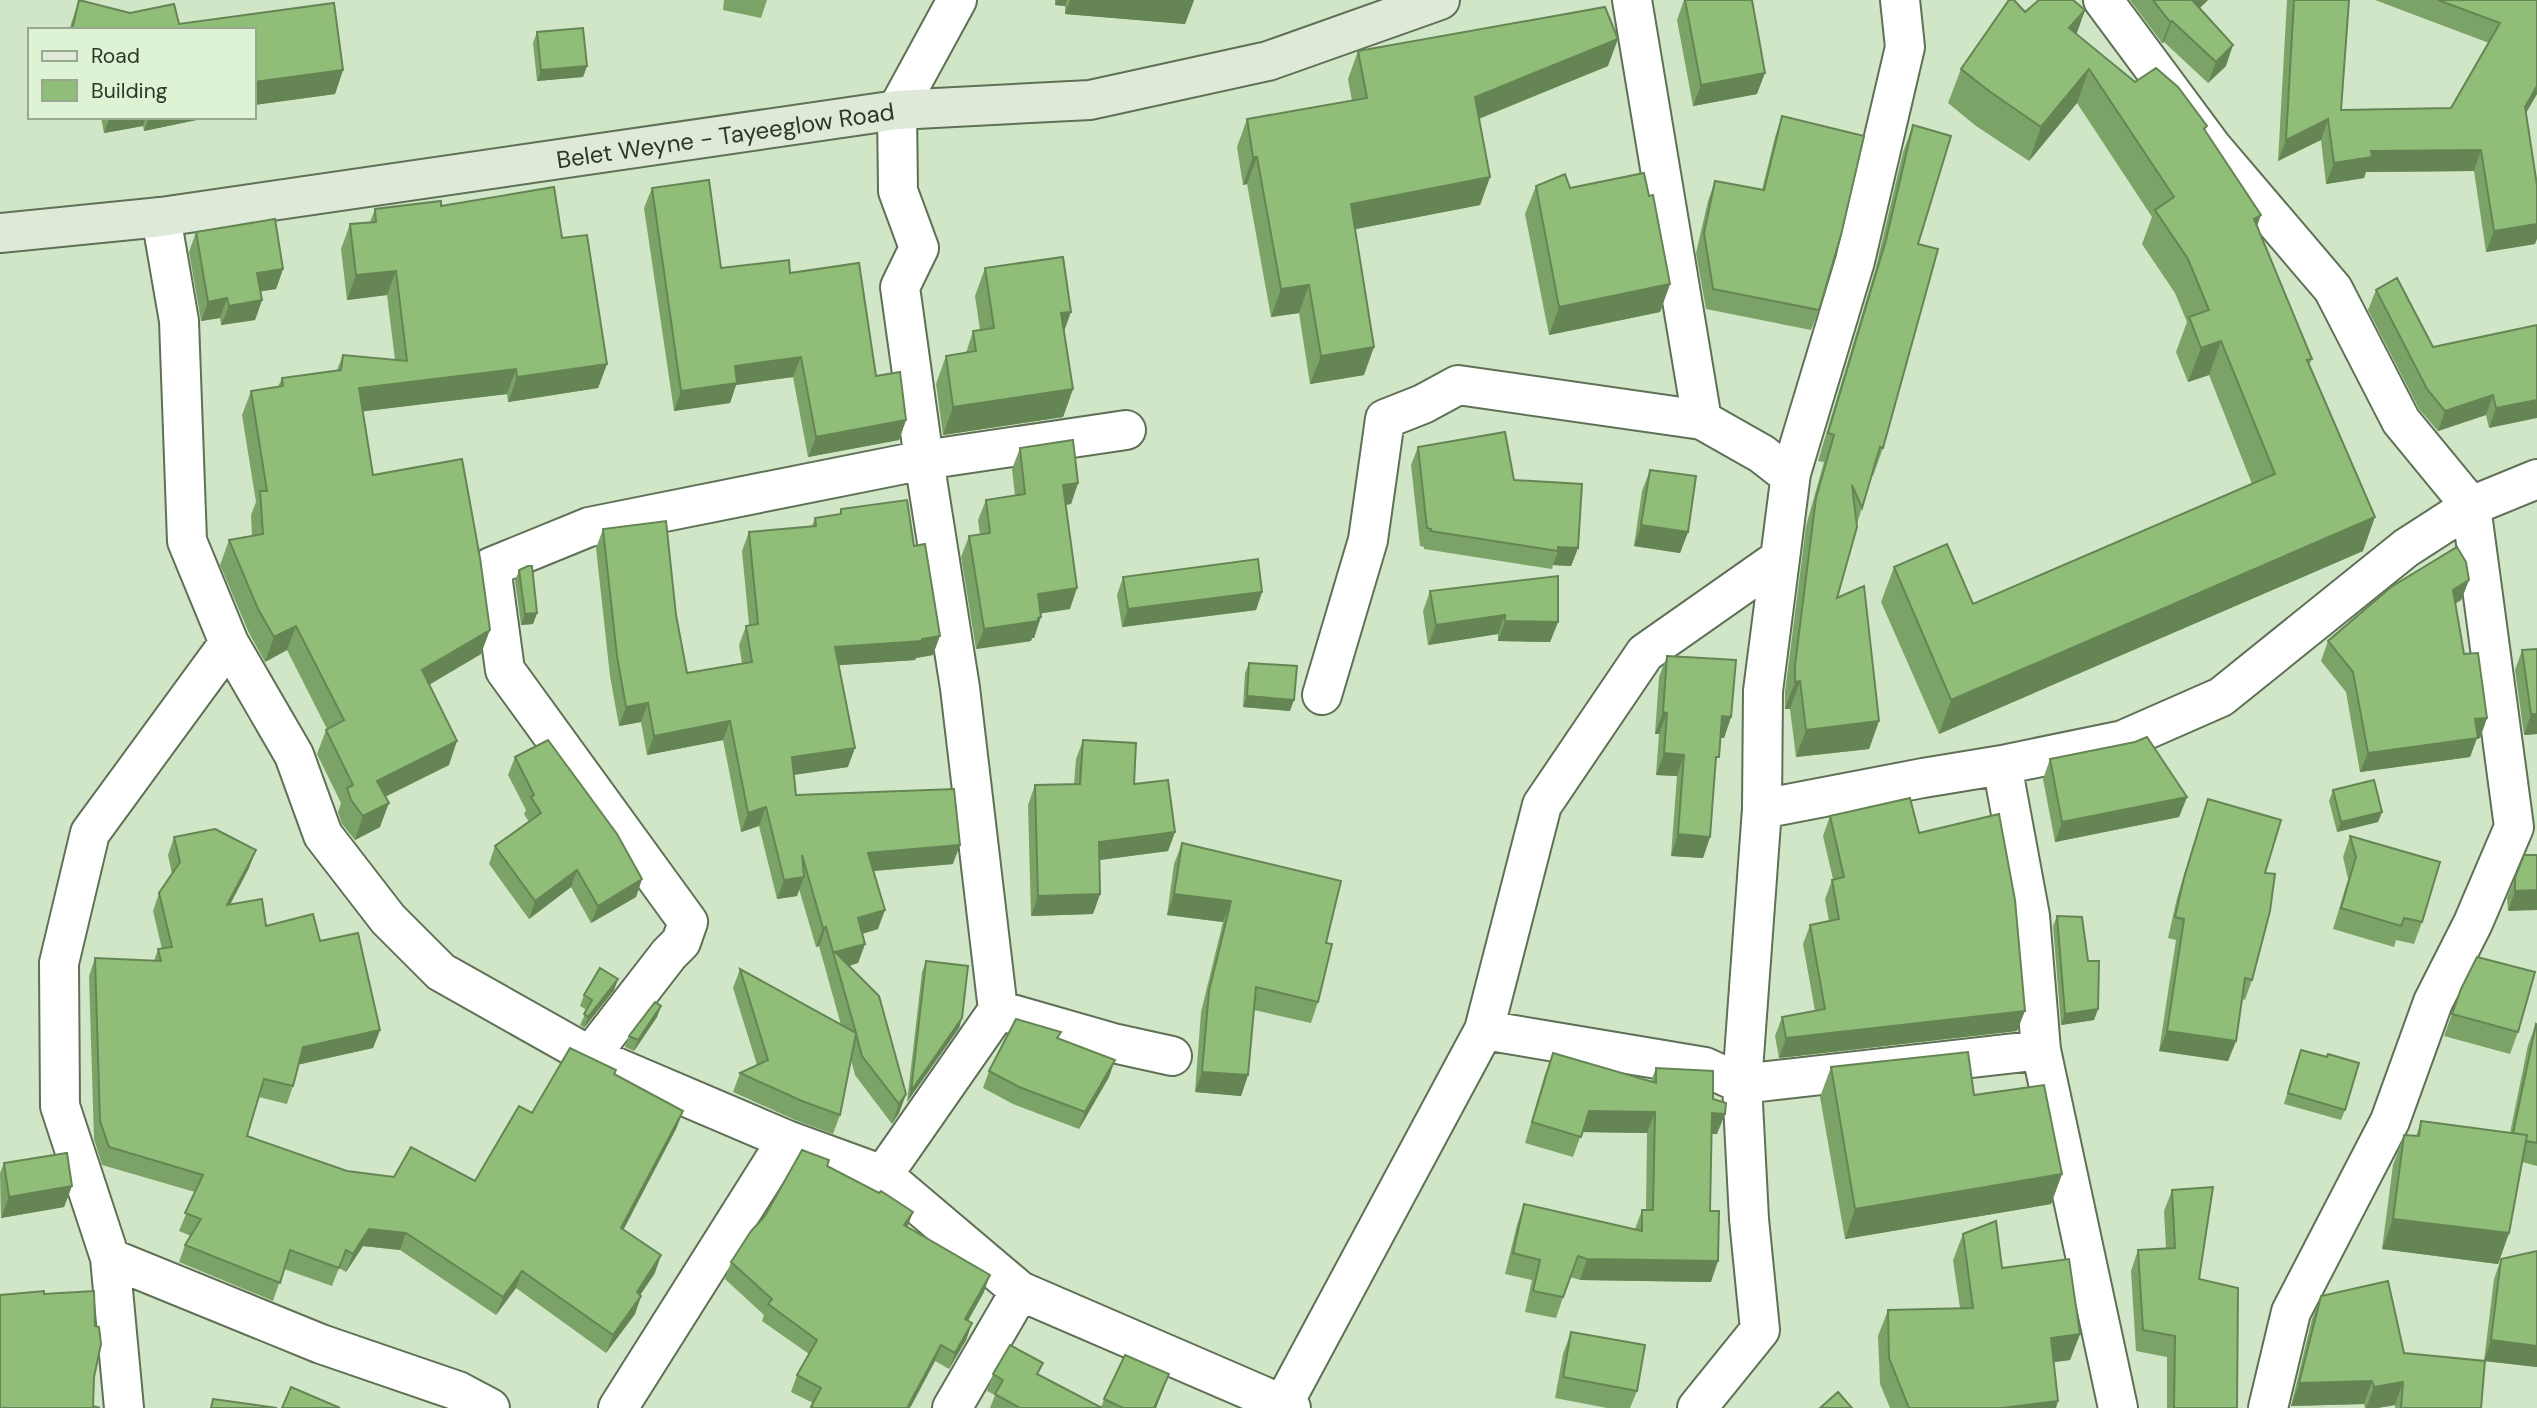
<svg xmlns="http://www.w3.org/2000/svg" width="2537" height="1408" viewBox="0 0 2537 1408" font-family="'DM Sans',sans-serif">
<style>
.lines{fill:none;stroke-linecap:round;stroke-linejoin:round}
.street-casing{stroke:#5e7055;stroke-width:42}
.secondary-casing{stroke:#5e7055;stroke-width:42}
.street{stroke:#fff;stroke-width:38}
.secondary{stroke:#deead7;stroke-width:38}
.wall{fill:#7ca367}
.shaded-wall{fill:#658554}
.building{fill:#90be78;stroke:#658554;stroke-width:2}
.labels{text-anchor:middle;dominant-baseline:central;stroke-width:5;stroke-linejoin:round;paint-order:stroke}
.street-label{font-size:24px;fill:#2e362a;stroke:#def3d4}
</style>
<rect width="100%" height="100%" fill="#d1e6c7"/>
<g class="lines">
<g class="street-casing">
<path id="street" d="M1632,0L1702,420L1762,454L1785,472L1791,473
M2103,0L2212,147L2333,289L2401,421L2471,506L2514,827L2473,923L2433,1002L2390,1121L2291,1312L2268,1408
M161,217L179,321L187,541L229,643L294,755L323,835L388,919L441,972L590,1056L787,1140L883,1175L1020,1291L1291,1408
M1322,695L1368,540L1385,419L1423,404L1458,385L1702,420
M2002,765L2030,916L2041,1050L2118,1408
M1762,809L1923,778L2002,765L2123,740L2221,697L2406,548L2471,506L2537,479
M998,1010L1113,1043L1172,1056
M1484,1030L1705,1067L1742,1084L2041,1050
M590,1056L669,954L681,942L688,922L505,670L491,567L589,527L924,460L1126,430
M883,1175L998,1010L960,688L924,460L900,287L919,248L898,191L897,110L957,0
M110,1258L321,1344L458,1391L490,1408
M124,1408L110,1258L60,1106L59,963L90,833L229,643
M618,1408L787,1140
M952,1408L1020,1291
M1281,1408L1484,1030L1542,805L1645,653L1779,559
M1697,1408L1760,1330L1749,1219L1742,1084L1762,809L1763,691L1791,473L1855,261L1905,47L1900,0"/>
</g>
<g class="secondary-casing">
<g id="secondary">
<path id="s1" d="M0,233L161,217L897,110L1090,100L1268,61L1440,0"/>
</g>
</g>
<use href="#street" class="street"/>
<use href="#secondary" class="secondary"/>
</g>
<path class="wall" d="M79,0L130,13L174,4L179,24L334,3L343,70L335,94L254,105V30H69Z
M724,0H767L761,18L723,10Z
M1055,0H1194L1185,24L1065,14V6L1055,5Z
M1684,0H1752L1757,94L1693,106L1677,20Z
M2130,0H2208L2200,8L2226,66L2208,83L2164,42L2162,43Z
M2287,0H2349L2341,110L2451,108L2489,43L2375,0H2537V94L2526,113L2535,244L2486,252L2474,171L2366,172L2364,178L2326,184L2321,140L2278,161Z
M2085,10L2076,34L2135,82L2205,131L2257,226L2312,359L2309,365L2363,551L1939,734L1881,602L1894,567L1973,604L2252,484L2209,375L2188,382L2176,352L2187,322L2175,293L2142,244L2152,217L2077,103L2029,161L1976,126L1948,103L1961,69L2025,12Z
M537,32L587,66L583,77L537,81L533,43Z
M1358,51L1608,66L1479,119L1490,177L1480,205L1355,229L1364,375L1310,384L1299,313L1271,317L1247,184L1243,185L1237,147L1247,119L1352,101L1348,79Z
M1782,116L1819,310L1811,330L1706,309L1696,253L1708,201L1715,181L1762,190L1775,137Z
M101,117H206V118L144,131L143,126L104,133Z
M1913,125L1918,244L1883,448L1873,476L1872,475L1857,524L1837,598L1879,721L1869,749L1796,757L1790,709H1785V692L1806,526L1824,462L1818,461L1876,267L1903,152Z
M1536,186L1570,188L1649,196L1670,284L1660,312L1549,335L1525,214Z
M652,188L721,268L790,273L876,376L906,420L899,440L808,457L793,377L736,385L730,403L674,411L644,208Z
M441,206L562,238L607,364L598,388L508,402L507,394L363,411L373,475L481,654L429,685L449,765L385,797L380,827L355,840L342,824L338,812L341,803L317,754L326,730L327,729L287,650L265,662L249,633L220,565L229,540L252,536L251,515L256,502L242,415L251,391L278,387L282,378L337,370L343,355L395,360L387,295L347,300L341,249L350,224L370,222L375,209Z
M196,232L283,269L276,289L260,291L262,300L255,320L221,325L220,318L201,321L189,252Z
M985,268L1064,332L1073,389L1063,417L943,435L936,384L946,356L966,353L973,331L980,330L975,296Z
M2376,290L2433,347L2537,325L2489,428L2486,415L2438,431L2419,409L2368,310Z
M1418,447L1514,480L1578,548L1571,566L1553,565L1552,569L1424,549V547L1420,546L1411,465Z
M1020,448L1078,483L1071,504L1066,505L1070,609L1041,613L1034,638H1032L1031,641L976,649L961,557L969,536L980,535L978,520L986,500L1015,496L1012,469Z
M1650,470L1688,532L1680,553L1634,546L1642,491Z
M841,509L914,546L933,655L916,658L915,660L839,665L848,767L794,775L796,795L953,864L874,871L878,929L862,934L865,944L858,963L849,966L906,1094L899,1113L892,1124L855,1075L851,1060L840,1115L833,1134L795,1120L733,1092L740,1073L757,1065L733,988L740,969L841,1025L819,946L816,947L799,889L797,896L777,899L759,826L741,832L723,740L647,755L641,722L619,726L610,676L596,548L603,529L676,615L687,673L742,663L739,645L746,626L749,625L742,551L749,532L812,526L815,518L839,515Z
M519,570L537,613L533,624L521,625L515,581Z
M1123,577L1262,592L1256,610L1122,627L1117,595Z
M2469,580L2461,600L2455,604L2464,654L2487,718L2480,738H2477L2470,757L2360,772L2346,692L2321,661L2328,641Z
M1430,591L1558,622L1550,642L1498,641V634L1428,645L1423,611Z
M2522,650L2537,734L2524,735L2515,670Z
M1667,656L1731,717L1724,738H1721L1715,768L1710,837L1703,858L1671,856L1677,776L1656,775L1659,734H1655L1659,677Z
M1249,663L1290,711L1243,707L1245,673Z
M1083,740L1134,784L1175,832L1168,851L1099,860L1100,894L1093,914L1031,916L1028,805L1035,785L1074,784L1076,759Z
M515,757L642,879L636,897L591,923L571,887L529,919L489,864L495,846L529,822L524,814L526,810L508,775Z
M2050,759L2187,797L2179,817L2055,842L2043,779Z
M2333,790L2382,812L2378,822L2337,832L2329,801Z
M2208,799L2265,873L2252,980L2245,1000L2242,999L2236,1041L2228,1061L2159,1051L2176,940L2168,938L2177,898L2201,819Z
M1830,816L1919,833L2017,1031L1779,1058L1775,1036L1782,1017L1815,1011L1803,944L1810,925L1829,921L1825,899L1832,880L1833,879L1823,836Z
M2350,836L2422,922L2414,944L2396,940L2394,947L2333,929L2348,879L2343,857Z
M174,837L249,868L230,905L266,926L320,941L380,1030L373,1048L299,1064L293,1086L287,1104L259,1097L247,1136L347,1171L394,1177L475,1181L532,1113L616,1070L615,1074L683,1111L676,1129L623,1229L655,1273L640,1295L641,1296L635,1314L606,1353L516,1288L496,1315L400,1250L363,1246L346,1272L339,1268L332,1286L284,1269L273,1301L179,1262L185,1245L191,1236L179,1231L195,1192L102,1165L94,1139L89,976L95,958L154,961L158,949H162L153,911L159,893L172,874L168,855Z
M1182,843L1326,943L1318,1002L1311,1023L1254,1010L1248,1075L1241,1096L1195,1092L1201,1012L1223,922L1167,915L1174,864Z
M2537,855L2508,911L2507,898L2515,878Z
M2057,916L2088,961L2098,1009L2094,1020L2061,1025L2053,926Z
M926,961L962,1018L959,1028L907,1102L922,972Z
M618,979L614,990L584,1028L580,1025L587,1010L580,1006L584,995Z
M2461,989L2518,1032L2510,1054L2444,1036Z
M661,1006L657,1017L634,1051L625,1047L629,1036Z
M2536,1024L2537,1025V1166L2522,1162L2509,1233L2498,1264L2382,1249L2393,1165L2404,1135L2416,1136L2421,1121L2510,1133L2528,1045Z
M1061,1032L1058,1039L1109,1077L1079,1129L1013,1104L983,1088L989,1071Z
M1553,1053L1651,1081L1656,1068L1713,1099L1717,1134H1712L1710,1211L1711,1282L1580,1280L1570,1277L1556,1318L1525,1312L1532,1280L1505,1274L1517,1225L1524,1204L1635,1229L1642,1210H1646L1647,1133L1582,1132L1573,1157L1525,1143L1545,1074Z
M2297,1060L2345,1110L2341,1120L2284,1104Z
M1831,1067L1974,1095L2062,1174L2051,1204L1845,1239L1820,1097Z
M4,1163L72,1186L64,1207L1,1218L0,1173Z
M827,1166L913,1212L907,1227L984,1292L968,1321L972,1323L966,1340L949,1369L935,1361L910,1408H811L813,1403L791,1392L797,1375L809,1354L762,1321L764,1315L725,1279L731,1262Z
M2172,1190L2199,1279L2237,1408H2167V1357L2136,1351L2131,1271L2138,1250L2166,1248L2164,1211Z
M1963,1234L2080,1334L2070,1360L2054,1362L2056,1408H1890L1880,1384L1878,1336L1888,1310L1960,1308L1953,1260Z
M2537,1251V1367L2485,1361L2481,1408H2395V1405L2377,1408H2365L2364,1404L2291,1406L2312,1319L2321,1296L2404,1353L2484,1361L2494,1279L2501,1259Z
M1571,1332L1637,1391L1630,1408H1607L1555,1398L1563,1354Z
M993,1374L1039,1375L1101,1408L1104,1399L1169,1374L1156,1408H990L995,1395L987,1391Z"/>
<path class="shaded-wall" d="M1057,0H1067L1065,6L1055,5Z
M1070,0H1194L1185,24L1065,14Z
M2194,0H2208L2185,22Z
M2085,10L2073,44L2069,28Z
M2172,21L2164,42L2162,43L2170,22Z
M1618,39L1608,66L1465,124L1475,97Z
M2233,45L2226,66L2208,83L2216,62Z
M587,66L583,77L537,81L541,70Z
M2089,69L2077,103L2029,161L2041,127Z
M343,70L335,94L254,105V82Z
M1765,73L1757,94L1693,106L1701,85Z
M2537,86V94L2517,128L2525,107Z
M110,117H146L143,126L104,133Z
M149,117H206V118L144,131Z
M2328,119L2321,140L2278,161L2286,140Z
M2481,150L2474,171L2366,172L2364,178L2326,184L2334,163L2371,151Z
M1253,157H1257L1247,184L1243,185Z
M1490,177L1480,205L1341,232L1351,204Z
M2261,215L2249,249L2254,219Z
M2537,224V239L2535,244L2486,252L2494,231Z
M283,269L276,289L250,293L257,273Z
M396,271L387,295L347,300L356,275Z
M1670,284L1660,312L1549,335L1559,307Z
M1309,285L1299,313L1271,317L1281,289Z
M227,298L220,318L201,321L208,302Z
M262,300L255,320L221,325L229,306Z
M1071,312L1061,340V313Z
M2221,341L2209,375L2188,382L2201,348Z
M1374,347L1364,375L1310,384L1321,356Z
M801,357L793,377L736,385L730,403L674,411L681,391L735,366Z
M607,364L598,388L508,402L517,377Z
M516,369L507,394L350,413L359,388Z
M1073,389L1063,417L943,435L953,407Z
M2493,395L2486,415L2438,431L2445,411Z
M2537,400V418L2489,428L2496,408Z
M906,420L899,440L808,457L816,437Z
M1078,483L1071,504L1056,506L1063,485Z
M2375,517L2363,551L1939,734L1951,700Z
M1641,525L1688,532L1680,553L1634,546Z
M1558,547L1578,548L1571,566L1553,565L1558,551Z
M2469,580L2461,600L2446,609L2453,590Z
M1077,588L1070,609L1031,615L1038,594Z
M1262,592L1256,610L1122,627L1128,609Z
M537,613L533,624L521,625L525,614Z
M1505,615L1498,634L1428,645L1436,625Z
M1041,617L1034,638H1032L1031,641L976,649L984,629Z
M1505,621L1558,622L1550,642L1498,641Z
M296,626L287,650L265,662L274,637Z
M490,630L481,654L413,694L422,670Z
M940,636L933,655L916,658L915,660L828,666L835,647Z
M1800,681L1790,709H1785L1795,682Z
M1247,696L1294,700L1290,711L1243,707Z
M648,703L641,722L619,726L626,707Z
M1663,712L1667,713L1659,734H1655Z
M2531,714H2537V734L2524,735Z
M1722,716L1731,717L1724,738H1715Z
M2487,718L2480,738H2477L2470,757L2360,772L2368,753L2475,719Z
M730,721L723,740L647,755L654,736Z
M1879,721L1869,749L1796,757L1806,730Z
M457,741L449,765L368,805L377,781Z
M855,748L848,767L785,776L792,757Z
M1664,753L1684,755L1677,776L1656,775Z
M2187,797L2179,817L2055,842L2062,822Z
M389,803L380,827L355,840L363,816Z
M766,807L759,826L741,832L748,813Z
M2382,812L2378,822L2337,832L2341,822Z
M1175,832L1168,851L1092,861L1099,842Z
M1678,834L1710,837L1703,858L1671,856Z
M960,845L953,864L861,872L868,853Z
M256,850L249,868L220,923L227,905Z
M577,870L571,887L529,919L535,901Z
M804,877L797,896L777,899L784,880Z
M642,879L636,897L591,923L598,906Z
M2537,890V910L2508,911L2515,891Z
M1100,894L1093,914L1031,916L1038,896Z
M1174,894L1231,901L1223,922L1167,915Z
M885,910L878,929L851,937L858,918Z
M826,927L819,946L816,947L823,928Z
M865,944L858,963L838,969L835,952Z
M618,979L614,990L584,1028L588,1017Z
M661,1006L657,1017L634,1051L638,1040Z
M2098,1009L2094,1020L2061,1025L2065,1014Z
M2025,1011L2017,1031L1779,1058L1786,1038Z
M962,1018L959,1028L907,1102L911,1091Z
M380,1030L373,1048L297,1065L303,1047Z
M2167,1031L2236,1041L2228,1061L2159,1051Z
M1115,1060L1109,1077L1079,1129L1085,1112Z
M1202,1072L1248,1075L1241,1096L1195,1092Z
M906,1094L899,1113L892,1124L899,1104Z
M683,1111L676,1129L615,1246L621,1228Z
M1589,1111L1655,1112L1647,1133L1581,1132Z
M1712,1113L1725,1114L1717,1134H1705Z
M2062,1174L2051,1204L1845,1239L1855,1209Z
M72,1186L64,1207L1,1218L9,1197Z
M913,1212L907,1228L904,1225Z
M2393,1219L2509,1233L2498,1264L2382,1249Z
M369,1229L406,1233L400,1250L363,1246L346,1272L353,1254Z
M661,1255L655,1273L630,1310L637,1292Z
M1587,1259L1718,1261L1711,1282L1580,1280Z
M522,1271L516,1288L496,1315L503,1297Z
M990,1275L984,1292L959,1336L965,1319Z
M641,1296L635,1314L606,1353L613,1335Z
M972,1323L966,1340L949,1369L955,1353Z
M2080,1334L2070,1360L2041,1364L2051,1338Z
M2491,1340L2537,1346V1367L2484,1361Z
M941,1345L935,1361L910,1408H907Z
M1169,1374L1161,1395L1156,1408H1154Z
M2372,1381L2364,1404L2291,1406L2299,1383Z
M2403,1382L2395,1405L2377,1408H2366L2374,1387Z
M2058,1401L2056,1408H2002Z"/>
<path class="building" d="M79,0L130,13L174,4L179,24L334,3L343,70L254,82V30H72Z
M1685,0H1752L1765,73L1701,85Z
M2009,0H2014L2025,12L2039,0H2073L2085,10L2069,28L2135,82L2156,68L2178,87L2207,126L2204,129L2261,215L2254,219L2312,359L2307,360L2375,517L1951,700L1894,567L1947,544L1973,604L2275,474L2221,341L2201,348L2189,317L2209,310L2188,259L2155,210L2174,197L2089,69L2041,127L1989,91L1961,69Z
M2153,0H2194L2193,1L2233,45L2216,62L2172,21L2170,22Z
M2294,0H2349L2341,110L2451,108L2500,23L2438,0H2537V86L2525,107L2537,185V224L2494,231L2481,150L2371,151L2372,157L2334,163L2328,119L2286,140Z
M1605,7L1618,39L1475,97L1490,177L1351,204L1374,347L1321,356L1309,285L1281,289L1257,157H1253L1247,119L1367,98L1358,51Z
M583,28L587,66L541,70L537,32Z
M1782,116L1864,136L1841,235L1819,310L1713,289L1704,233L1715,181L1764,190Z
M1913,125L1951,136L1918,244L1938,249L1883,448L1880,447L1862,508L1852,485L1857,527L1837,598L1864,586L1879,721L1806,730L1800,681L1795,682V665L1816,498L1834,435L1828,433L1886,240Z
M1644,173L1649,196L1653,195L1670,284L1559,307L1536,186L1565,174L1570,188Z
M709,180L721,268L789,260L790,273L859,263L876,376L900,372L906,420L816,437L801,357L735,366L737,383L681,391L652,188Z
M554,187L562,238L587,235L607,364L517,377L516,369L359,388L373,475L462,459L480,558L490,630L422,670L457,741L377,781L389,803L363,816L351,800L347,788L353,785L326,730L344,720L296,626L274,637L258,609L229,540L263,534L260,491H267L251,391L283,386L282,378L341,370L343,355L407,361L396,271L356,275L350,224L376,222L375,209L441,201V206Z
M275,219L283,269L257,273L262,300L229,306L227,298L208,302L196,232Z
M1063,257L1071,312L1061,313L1073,389L953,407L946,356L976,351L973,331L994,328L985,268Z
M2397,278L2433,347L2537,325V400L2496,408L2493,395L2445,411L2427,389L2376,290Z
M1505,432L1514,480L1582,484L1578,548L1558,547V551L1430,531L1431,529L1427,528L1418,447Z
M1073,440L1078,483L1063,485L1077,588L1038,594L1041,617L1038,618V621L984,629L969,536L990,533L986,500L1025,494L1020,448Z
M1650,470L1696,476L1688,532L1641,525Z
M907,500L914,546L925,544L940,636L922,639V641L835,647L855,748L792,757L796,795L954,789L960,845L868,853L885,910L858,918L865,944L835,952L879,996L906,1094L899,1104L862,1056L856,1034L840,1115L802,1101L740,1073L768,1060L740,969L856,1033L826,927L823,928L802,855L804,877L784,880L766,807L748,813L730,721L654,736L648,703L626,707L617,656L603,529L666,521L676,615L687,673L752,662L746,626L758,624L749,532L816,526L815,518L841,514V509Z
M2457,547L2466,562L2469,580L2453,590L2464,654L2478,653L2487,718L2475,719L2478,738L2368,753L2353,672L2328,641L2391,587Z
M1258,559L1262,592L1128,609L1123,577Z
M528,566H532L537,613L525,614L519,570Z
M1558,576V622L1505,621V615L1436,625L1430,591Z
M2537,649V714H2531L2522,650Z
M1667,656L1736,660L1731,717L1722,716L1719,757H1716L1710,837L1678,834L1684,755L1664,753L1667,713L1663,712Z
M1249,663L1297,666L1294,700L1247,696Z
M2147,737L2187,797L2062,822L2050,759L2135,742Z
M548,740L617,834L642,879L598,906L577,870L535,901L495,846L541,813L531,797L534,795L515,757Z
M1083,740L1136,743L1134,784L1168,780L1175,832L1099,842L1100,894L1038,896L1035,785L1080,784Z
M2374,780L2382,812L2341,822L2333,790Z
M1910,798L1919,833L1999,814L2015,900L2025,1011L1786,1038L1782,1017L1825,1009L1810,925L1839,919L1832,880L1844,877L1830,816Z
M2208,799L2281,820L2265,873L2275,874L2270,911L2252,980L2245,978L2236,1041L2167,1031L2184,919L2175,917L2184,878Z
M215,829L256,850L227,905L262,899L266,926L313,914L320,941L358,933L380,1030L303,1047L293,1086L264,1079L247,1136L347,1171L394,1177L411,1147L475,1181L519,1106L532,1113L570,1048L616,1070L614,1074L683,1111L621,1228L661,1255L637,1292L641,1296L613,1335L522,1271L503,1297L406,1233L369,1229L353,1254L346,1250L339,1268L290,1250L280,1283L185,1245L201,1219L185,1213L203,1175L109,1147L100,1121L95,958L161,961L158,949L172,947L159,893L180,862L174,837Z
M2350,836L2440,862L2422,922L2404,918L2401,926L2341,908L2356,857Z
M1182,843L1341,881L1326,943L1332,944L1318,1002L1256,987L1248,1075L1202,1072L1209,991L1231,901L1174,894Z
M2524,855H2537V890L2515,891V878Z
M2057,916L2082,917L2088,961H2099L2098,1009L2065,1014Z
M2477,957L2535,972L2518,1032L2452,1014L2461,989Z
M926,961L968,966L962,1018L911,1091Z
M600,968L618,979L588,1017L584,1014L592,1000L584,995Z
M655,1002L661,1006L638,1040L629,1036Z
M1016,1019L1061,1032L1057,1038L1115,1060L1085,1112L1019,1087L989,1071Z
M2536,1024L2537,1025V1143L2526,1141L2527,1135L2513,1133Z
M2301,1050L2327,1057L2328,1054L2359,1063L2345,1110L2288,1093Z
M1968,1052L1974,1095L2044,1085L2062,1174L1855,1209L1831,1067Z
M1553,1053L1656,1083V1068L1713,1071V1099L1726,1103L1725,1114L1712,1113L1710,1211H1719L1718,1261L1587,1259L1578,1256L1563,1297L1533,1291L1540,1260L1513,1253L1524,1204L1642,1231V1210H1653L1655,1112L1589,1111L1581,1137L1532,1122Z
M2421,1121L2527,1135L2509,1233L2393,1219L2404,1135L2419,1136Z
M802,1150L829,1160L827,1166L879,1193L881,1191L913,1212L904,1225L990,1275L965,1319L972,1323L955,1353L941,1345L907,1408H814L811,1407L821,1388L797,1375L817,1340L768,1304L772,1299L731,1262L751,1231L765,1216Z
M67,1153L72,1186L9,1197L4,1163Z
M2213,1187L2199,1279L2238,1288L2237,1408H2174L2175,1336L2143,1330L2138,1250L2175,1248L2172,1190Z
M1996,1221L2002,1268L2069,1259L2080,1334L2051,1338L2058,1401L2002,1408H1909L1889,1358L1888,1310L1973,1308L1963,1234Z
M2537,1251V1346L2491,1340L2501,1259Z
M2388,1281L2404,1353L2485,1361L2481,1408H2401L2403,1382L2374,1387L2372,1381L2299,1383L2321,1296Z
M44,1291V1294L94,1291L95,1326L99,1327L101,1344L94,1377L93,1406L100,1408H0V1295Z
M1571,1332L1645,1345L1637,1391L1563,1377Z
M1010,1345L1043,1363L1037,1374L1102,1408H1020L995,1394L1003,1380L993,1374Z
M1125,1355L1169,1374L1154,1408H1123L1104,1399Z
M291,1387L340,1408H282Z
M1838,1392L1852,1408H1820Z
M213,1399L277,1408H211Z"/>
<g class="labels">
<g class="street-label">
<text stroke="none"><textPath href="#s1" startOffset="732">Belet Weyne - Tayeeglow Road</textPath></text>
</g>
</g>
<rect x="28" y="28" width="228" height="91" fill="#def3d4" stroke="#98a790" stroke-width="2"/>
<rect x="42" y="51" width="35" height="10" fill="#deead7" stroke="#98a790" stroke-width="2"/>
<text x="91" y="63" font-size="21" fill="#2e362a">Road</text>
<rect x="42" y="80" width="35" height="21" fill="#90be78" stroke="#98a790" stroke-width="2"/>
<text x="91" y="98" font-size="21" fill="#2e362a">Building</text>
</svg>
